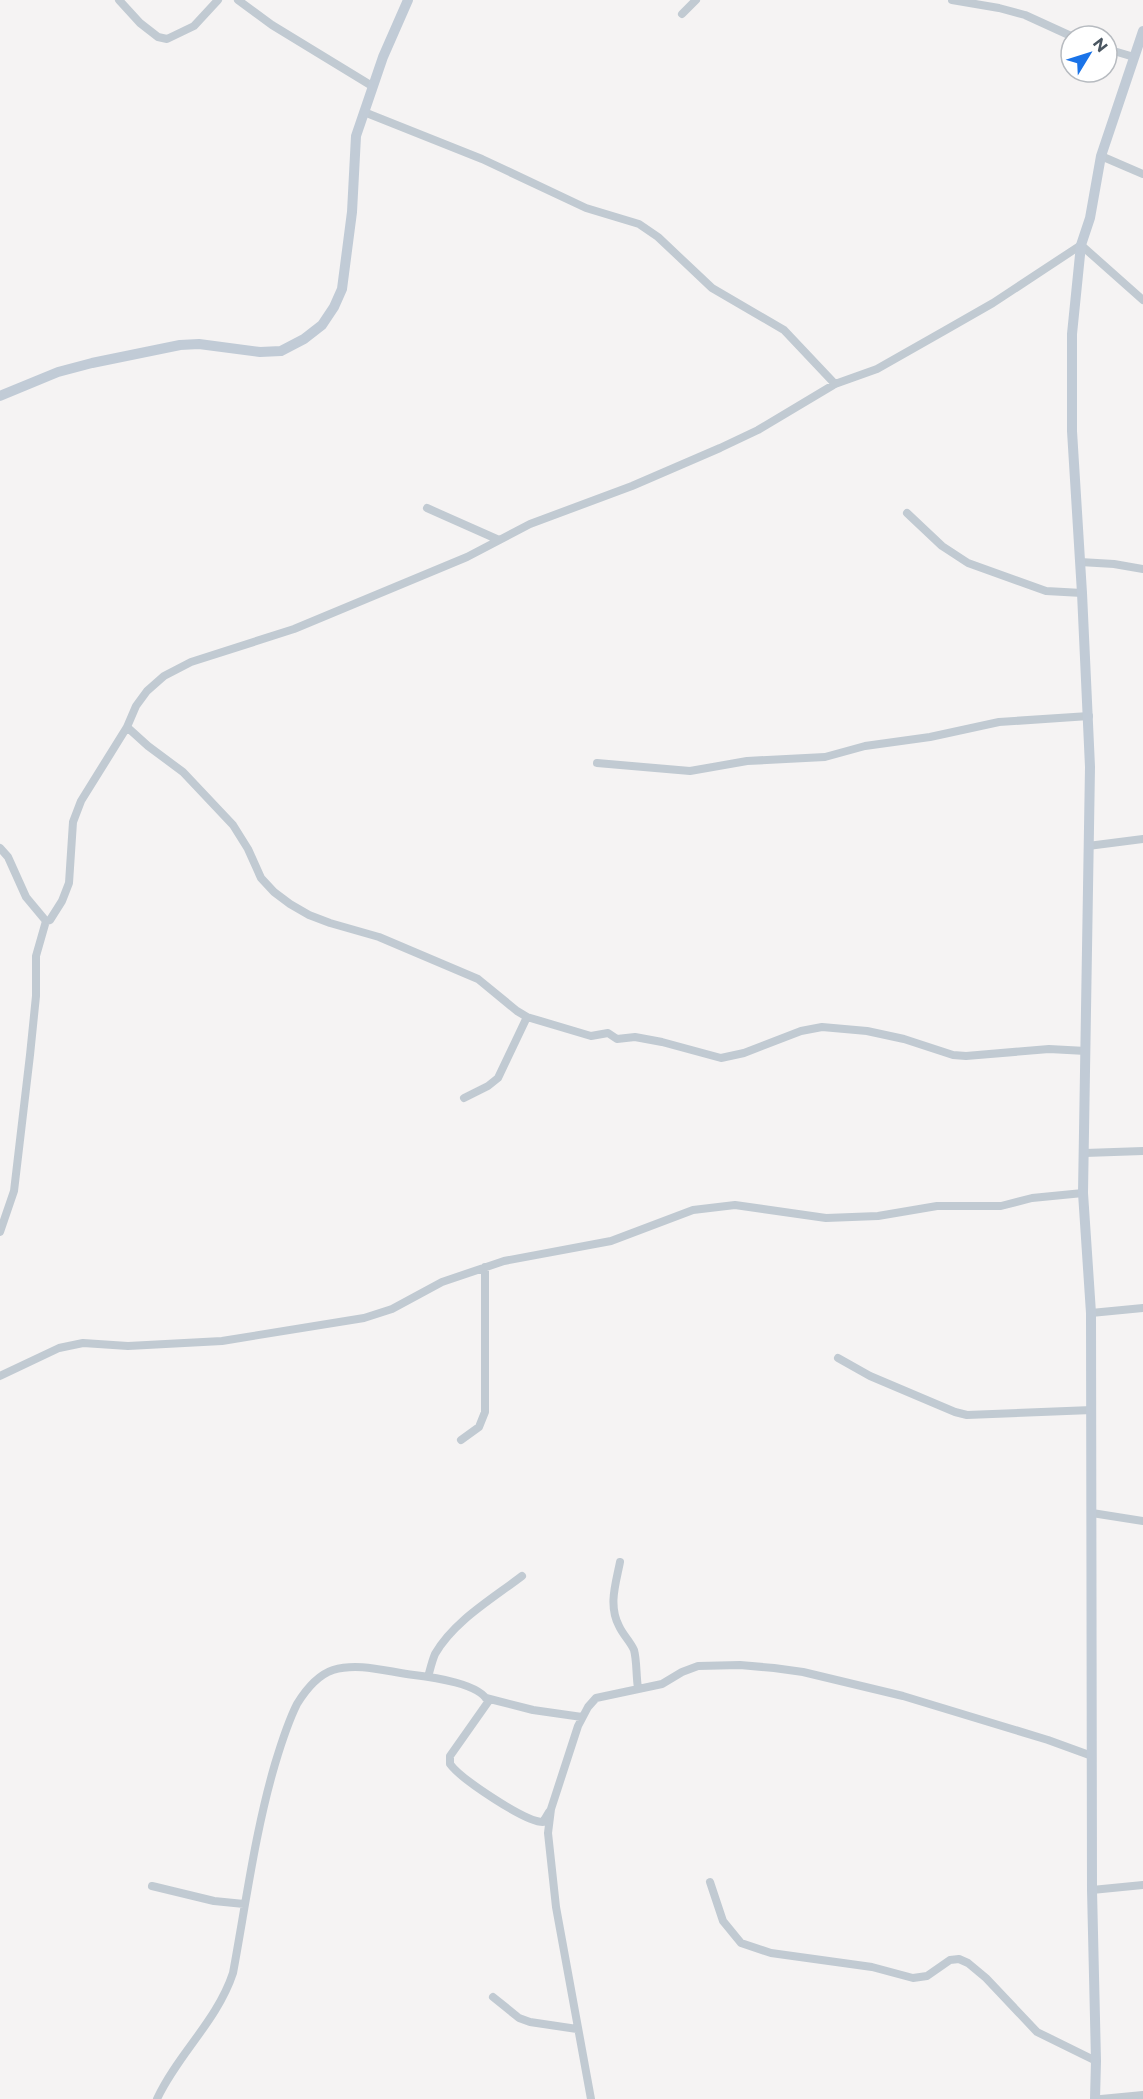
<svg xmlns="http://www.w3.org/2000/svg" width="1143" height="2099" viewBox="0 0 1143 2099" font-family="Montserrat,sans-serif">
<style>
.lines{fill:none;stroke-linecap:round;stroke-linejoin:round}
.street{stroke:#c1cad2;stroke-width:8}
.secondary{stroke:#c1cbd6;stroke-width:10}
</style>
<rect width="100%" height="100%" fill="#f5f3f3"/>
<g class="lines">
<path class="street" d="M119,0L140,23L158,37L167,39L194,26L218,0
M238,0L272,25L372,86
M952,0L999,8L1025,15L1071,36
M682,14L696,0
M1107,49L1134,57
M364,112L482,159L586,208L639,224L658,237L712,288L784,330L835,384
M1101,156L1143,174
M427,508L499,540
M907,513L942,546L968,563L1046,591L1082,593
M1080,562L1114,564L1143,569
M127,727L148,746L183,772L233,825L248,849L261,878L274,892L290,904L309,915L330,923L379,937L478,979L517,1011L527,1017L591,1036L608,1033L617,1039L635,1037L662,1042L721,1058L744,1053L801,1031L822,1027L867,1031L904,1039L953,1055L966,1056L1049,1049L1086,1051
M597,763L690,771L747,761L825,757L865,746L930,737L999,722L1089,716
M1088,846L1143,839
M0,848L8,857L26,897L46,921
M464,1098L488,1086L498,1078L527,1017
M1085,1153L1143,1151
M0,1232L14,1191L30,1055L36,996V956L46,921L50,920L62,901L69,883L73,822L81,801L127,727L136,706L147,691L164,676L191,662L294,629L467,557L530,524L632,486L720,448L758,430L835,384L877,369L944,331L993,303L1081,245L1143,300
M1091,1313L1143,1308
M838,1358L870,1376L955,1412L967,1415L1092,1410
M0,1376L59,1348L83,1343L128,1346L222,1341L364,1318L392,1309L442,1282L504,1261L611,1241L693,1210L735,1205L826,1218L878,1216L937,1206H1001L1032,1198L1083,1193
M461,1440L479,1427L485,1412V1267
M1092,1513L1143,1521
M620,1562C616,1583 608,1605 619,1626C623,1635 630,1641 634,1650C637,1661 636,1676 638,1688H642
M428,1677C430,1670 432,1661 435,1654C454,1621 492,1599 522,1576
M486,1698L533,1710L582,1717
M710,1882L723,1921L741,1943L771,1953L872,1967L913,1978L927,1976L950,1960L959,1959L968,1963L986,1978L1037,2032L1096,2061
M152,1886L214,1901L244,1904
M1092,1890L1143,1885
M493,1997L519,2018L530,2022L577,2029
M157,2099C178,2054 217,2021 233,1973C246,1903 255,1832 275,1764C281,1744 288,1722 297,1704C305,1691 318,1675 333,1670C359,1662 388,1672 414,1675C432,1677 482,1684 488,1702L450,1756V1764C461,1779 525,1822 543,1822L549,1812
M591,2099L556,1907L548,1833L551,1809L578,1726L588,1707L596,1698L662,1684L682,1672L698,1666L740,1665L774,1668L803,1672L903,1696L1048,1740L1092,1756
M1101,2099L1143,2095"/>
<path class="secondary" d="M0,396L58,372L92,363L180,345L199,344L260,352L281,351L304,339L322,325L334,307L342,289L352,212L356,136L383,57L408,0
M1095,2099L1096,2061L1092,1890L1091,1313L1083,1193L1090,767L1082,593L1072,431V334L1081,245L1090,218L1101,156L1143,31"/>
</g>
<g transform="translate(1089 54) rotate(52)"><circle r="28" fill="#ffffff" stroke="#b7bbc0" stroke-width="1.5"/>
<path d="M0-4.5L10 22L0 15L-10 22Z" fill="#1a73e8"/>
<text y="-9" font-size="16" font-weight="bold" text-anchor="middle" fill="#4a5661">N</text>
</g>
</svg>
